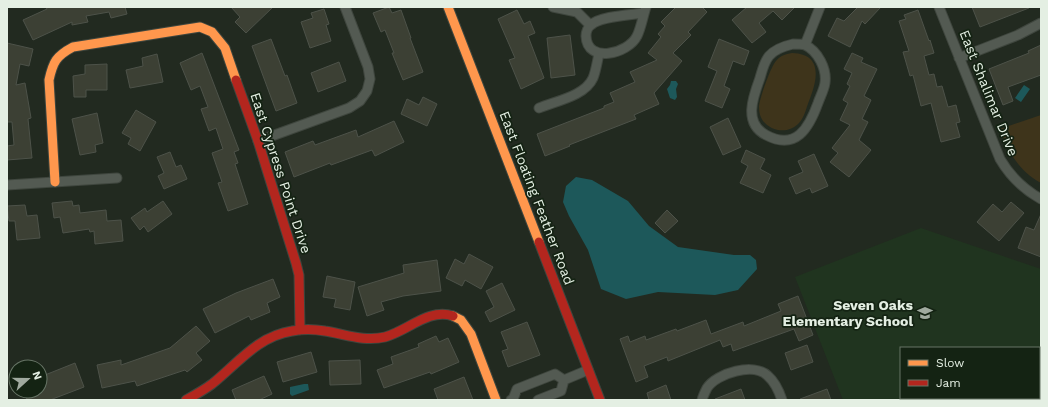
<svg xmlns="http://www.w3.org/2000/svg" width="1048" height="407" viewBox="0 0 1048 407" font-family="'Work Sans',sans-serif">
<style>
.built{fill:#20341f;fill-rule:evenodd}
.green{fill:#3e341b}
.water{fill:#1d585a}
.building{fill:#3c4034;stroke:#4d5249}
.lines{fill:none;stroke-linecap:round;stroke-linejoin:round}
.street-casing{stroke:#3f463e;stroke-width:11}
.slow-casing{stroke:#3f463e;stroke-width:11}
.jam-casing{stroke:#3f463e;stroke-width:11}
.street{stroke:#535a52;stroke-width:9}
.slow{stroke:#ff974d;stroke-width:9}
.jam{stroke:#b3261e;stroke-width:9}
.labels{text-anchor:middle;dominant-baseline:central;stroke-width:3.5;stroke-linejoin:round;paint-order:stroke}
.street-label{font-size:14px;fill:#e4efe3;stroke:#142313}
.poi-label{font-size:14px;font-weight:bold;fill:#e4efe3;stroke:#142313;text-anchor:end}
</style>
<rect width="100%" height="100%" fill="#222a20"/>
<path class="built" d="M921,228L1041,269V400H843L795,277ZM901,348H1039V398H901Z"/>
<path class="green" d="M792,53C824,54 817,81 809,101C806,109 804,118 799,123C789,134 772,132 763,121C760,117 759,112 759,107C759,100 771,66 776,61C780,56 785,54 792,53Z
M1041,115V183C1018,170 1009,153 1000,129Z"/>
<path class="water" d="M671,81H676L678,84L676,89L677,97L675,100L670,98L667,89L670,85Z
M1024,85L1030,89L1021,102L1015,98Z
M576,177L592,180L628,201L649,226L678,247L734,255H750L756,260L757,269L738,290L715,295L658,292L626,299L601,289L588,250L569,216L563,202L566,186Z
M304,384H308L309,390L292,396L290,394V387Z"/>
<path class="building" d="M46,7H125L127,14L111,18L109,12L86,16L88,22L72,25V22L33,40L23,20L47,9Z
M231,7H273L246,33L235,22L240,17Z
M389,7L392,13L401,10L411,38H410L423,72L403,80L392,53H394L385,30L381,32L373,13Z
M676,7H702L707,12L688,32L691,35L673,53L682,61L654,93L659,104L634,115L636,119L569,145L570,146L545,156L537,134L604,108V106L614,102L610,93L635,82L630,72L657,60L648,53L661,37L658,34L665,26L661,22Z
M747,7H795L782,20L773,11L759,23L766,32L752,43L732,20Z
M858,7H881L865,24L862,21L850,47L828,36L837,18L844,21Z
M972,7H1029V8L980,27Z
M324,9L329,24L326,25L331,41L310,48L301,22L313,18L311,13Z
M517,10L524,24L530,21L535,33L528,36L544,78L521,89L509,60L515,58L498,19Z
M918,10L929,41L930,40L934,53L924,56L929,75L934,74L937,87L942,86L948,107L956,105L960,122L956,123L960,137L941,142L931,103L921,106L913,75L910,76L903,52L909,51L899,21L906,19L904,15Z
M570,35L575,75L551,78L547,38Z
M271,39L285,76L287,75L297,103L276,111L252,46Z
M719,39L749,51L744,65L733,61L724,86L730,89L722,108L705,101L717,71L708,67Z
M7,43L33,49L29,66L20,64L16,85L25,83L31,118L28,119L32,158L7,160V146L14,145L12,122H7Z
M1041,45V75L1008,87L1013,101L1003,105L989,69L1029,53L1028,51Z
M202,53L239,150L234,152L238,163L235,164L248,204L228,211L218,183L222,182L212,153L223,149L216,128L209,131L201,109L208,107L200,86L191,90L180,63Z
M852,53L863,58L861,62L877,69L864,96L871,100L862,119L868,122L859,140L871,150L849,177L830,162L838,153L832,148L850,125L840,120L848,103L843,100L850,86L847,84L852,73L844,69Z
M157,54L163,82L130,88L126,70L143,66L142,58Z
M339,62L346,81L318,92L311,73Z
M107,64V90H86V97H74L73,76L85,74V65Z
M423,97L437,104L427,126L401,114L407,99L419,105Z
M136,110L156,122L140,151L128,144L131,138L122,133Z
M97,113L103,143L95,145L96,152L80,155L72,119Z
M728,118L741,147L723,155L710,127Z
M394,121L404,142L375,156L372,150L331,165L330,163L294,177L285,152L313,141L315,145L356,130L358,137Z
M746,150L765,159L760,169L771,175L763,193L740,183L748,166L741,162Z
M170,152L176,167L181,165L187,179L164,189L158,176L164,173L157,157Z
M814,154L828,186L812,193L810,188L796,194L789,178L803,172L798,161Z
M72,201L73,206L79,205L80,213L106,210L107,221L121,220L123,241L95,244L94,231L90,232L89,229L63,233L60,217L54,218L52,203Z
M163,201L172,214L148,232L144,226L140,230L131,218L145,208L147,212Z
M1011,202L1024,213L999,241L977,222L993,204L1002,212Z
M25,205L27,216L37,215L40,238L17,240L15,221H9L7,206Z
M667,210L678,221L665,233L655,223Z
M1041,214V257L1018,248L1026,227L1034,230Z
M469,254L493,267L481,289L465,280L462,286L446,278L455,259L464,264Z
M437,260L441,291L403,296L381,302L384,310L367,316L358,287L404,273L403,265Z
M327,276L355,282L350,310L334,307L336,299L323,297Z
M273,279L280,297L267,303L270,312L251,320L249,316L215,333L203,309L236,293Z
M502,283L515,310L490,322L485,312L494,307L486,291Z
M798,296L813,335L799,341L794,329L733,351L731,344L723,347L720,340L668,361L667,357L644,366L648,377L636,382L620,339L628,336L630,342L645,336L646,340L676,329L677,331L706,320L711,334L743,322L744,326L781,311L778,304Z
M527,322L540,355L508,367L502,351L508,349L501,332Z
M196,326L210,341L196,353L202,360L187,372L185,370L137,386L135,381L102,388L97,365L121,360V365L170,348Z
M436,336L439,342L448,338L459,362L431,374L430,372L384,388L377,370L393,364L391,357L419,347L418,344Z
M807,345L813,362L791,370L785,353Z
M311,352L317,372L283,382L277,362Z
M360,360L361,384L330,385L329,361Z
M75,363L84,387L50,400H25L35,391H40V386L42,384L40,377Z
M264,376L272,394L259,400H236L232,390Z
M464,377L473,400H438L434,389Z
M666,385L671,400H649L647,393Z
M741,389L745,400H715V399Z
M827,389L831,400H800V399Z"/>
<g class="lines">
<g class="street-casing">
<path id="street" d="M553,7L577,12L590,25
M939,7L1000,159C1010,176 1023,189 1041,199
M644,13C630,15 600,16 591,25C588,27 586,32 586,36C587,64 628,54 637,36C641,28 643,16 646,7
M793,44C797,44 802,44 805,45C818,51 827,69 825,83C824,90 820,97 818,103C809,128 796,151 766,135C743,123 753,97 760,78C762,71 764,62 769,56C775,49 784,46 793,44Z
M805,45L820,7
M959,58L1018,35L1041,23
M539,108C556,101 585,96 593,78C596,71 597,62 599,54
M258,141L349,108L360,101L367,91L370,79L368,67L345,7
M7,185L117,178
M564,380L588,370
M511,400L513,399L517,389L555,374L564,380L561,391L538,400
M702,400C703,396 705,392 707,388C717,373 754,362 768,376C775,382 779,391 782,400"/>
</g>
<g class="slow-casing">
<path id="slow" d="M448,7L539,242
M55,182L49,80C53,62 56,56 73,47L200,27L212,32L225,48L236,80
M453,316L461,320L471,334L496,400"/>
</g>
<g class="jam-casing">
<path id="jam" d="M236,80L258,141L296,263L299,275L300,330
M539,242L600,400
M186,400C195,395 204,390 212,384C237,364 258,336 292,331C302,329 314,329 325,331C345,334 364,342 385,337C408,331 428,308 453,316"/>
</g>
<use href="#street" class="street"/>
<use href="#slow" class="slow"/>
<use href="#jam" class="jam"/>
</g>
<defs>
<g id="school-bare" transform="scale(1.2)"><path d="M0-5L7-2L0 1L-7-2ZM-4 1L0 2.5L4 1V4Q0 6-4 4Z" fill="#a0aa9f" stroke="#142313" stroke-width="2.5" paint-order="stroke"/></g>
</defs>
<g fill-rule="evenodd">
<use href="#school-bare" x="925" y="313"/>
</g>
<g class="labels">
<g class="street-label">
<text transform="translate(989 93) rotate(68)">East Shalimar Drive</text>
<text transform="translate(281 173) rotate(72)">East Cypress Point Drive</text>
<text transform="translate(537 198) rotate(69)">East Floating Feather Road</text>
</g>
<g class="poi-label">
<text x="913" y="305">Seven Oaks<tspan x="913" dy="16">Elementary School</tspan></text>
</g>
</g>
<rect width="1048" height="407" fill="none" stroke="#e4efe3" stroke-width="16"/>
<rect x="900" y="347" width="140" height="52" fill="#142313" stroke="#677566"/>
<rect x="908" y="360" width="20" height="6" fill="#ff974d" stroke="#677566"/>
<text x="936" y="367" font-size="12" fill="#e4efe3">Slow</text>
<rect x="908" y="380" width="20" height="6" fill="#b3261e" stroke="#677566"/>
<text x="936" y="387" font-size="12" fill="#e4efe3">Jam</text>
<g transform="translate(28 379) rotate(69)"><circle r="19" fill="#142313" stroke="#677566"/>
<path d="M0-3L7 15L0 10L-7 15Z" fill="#a0aa9f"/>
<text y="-6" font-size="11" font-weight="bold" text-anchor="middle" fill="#e4efe3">N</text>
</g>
</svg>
